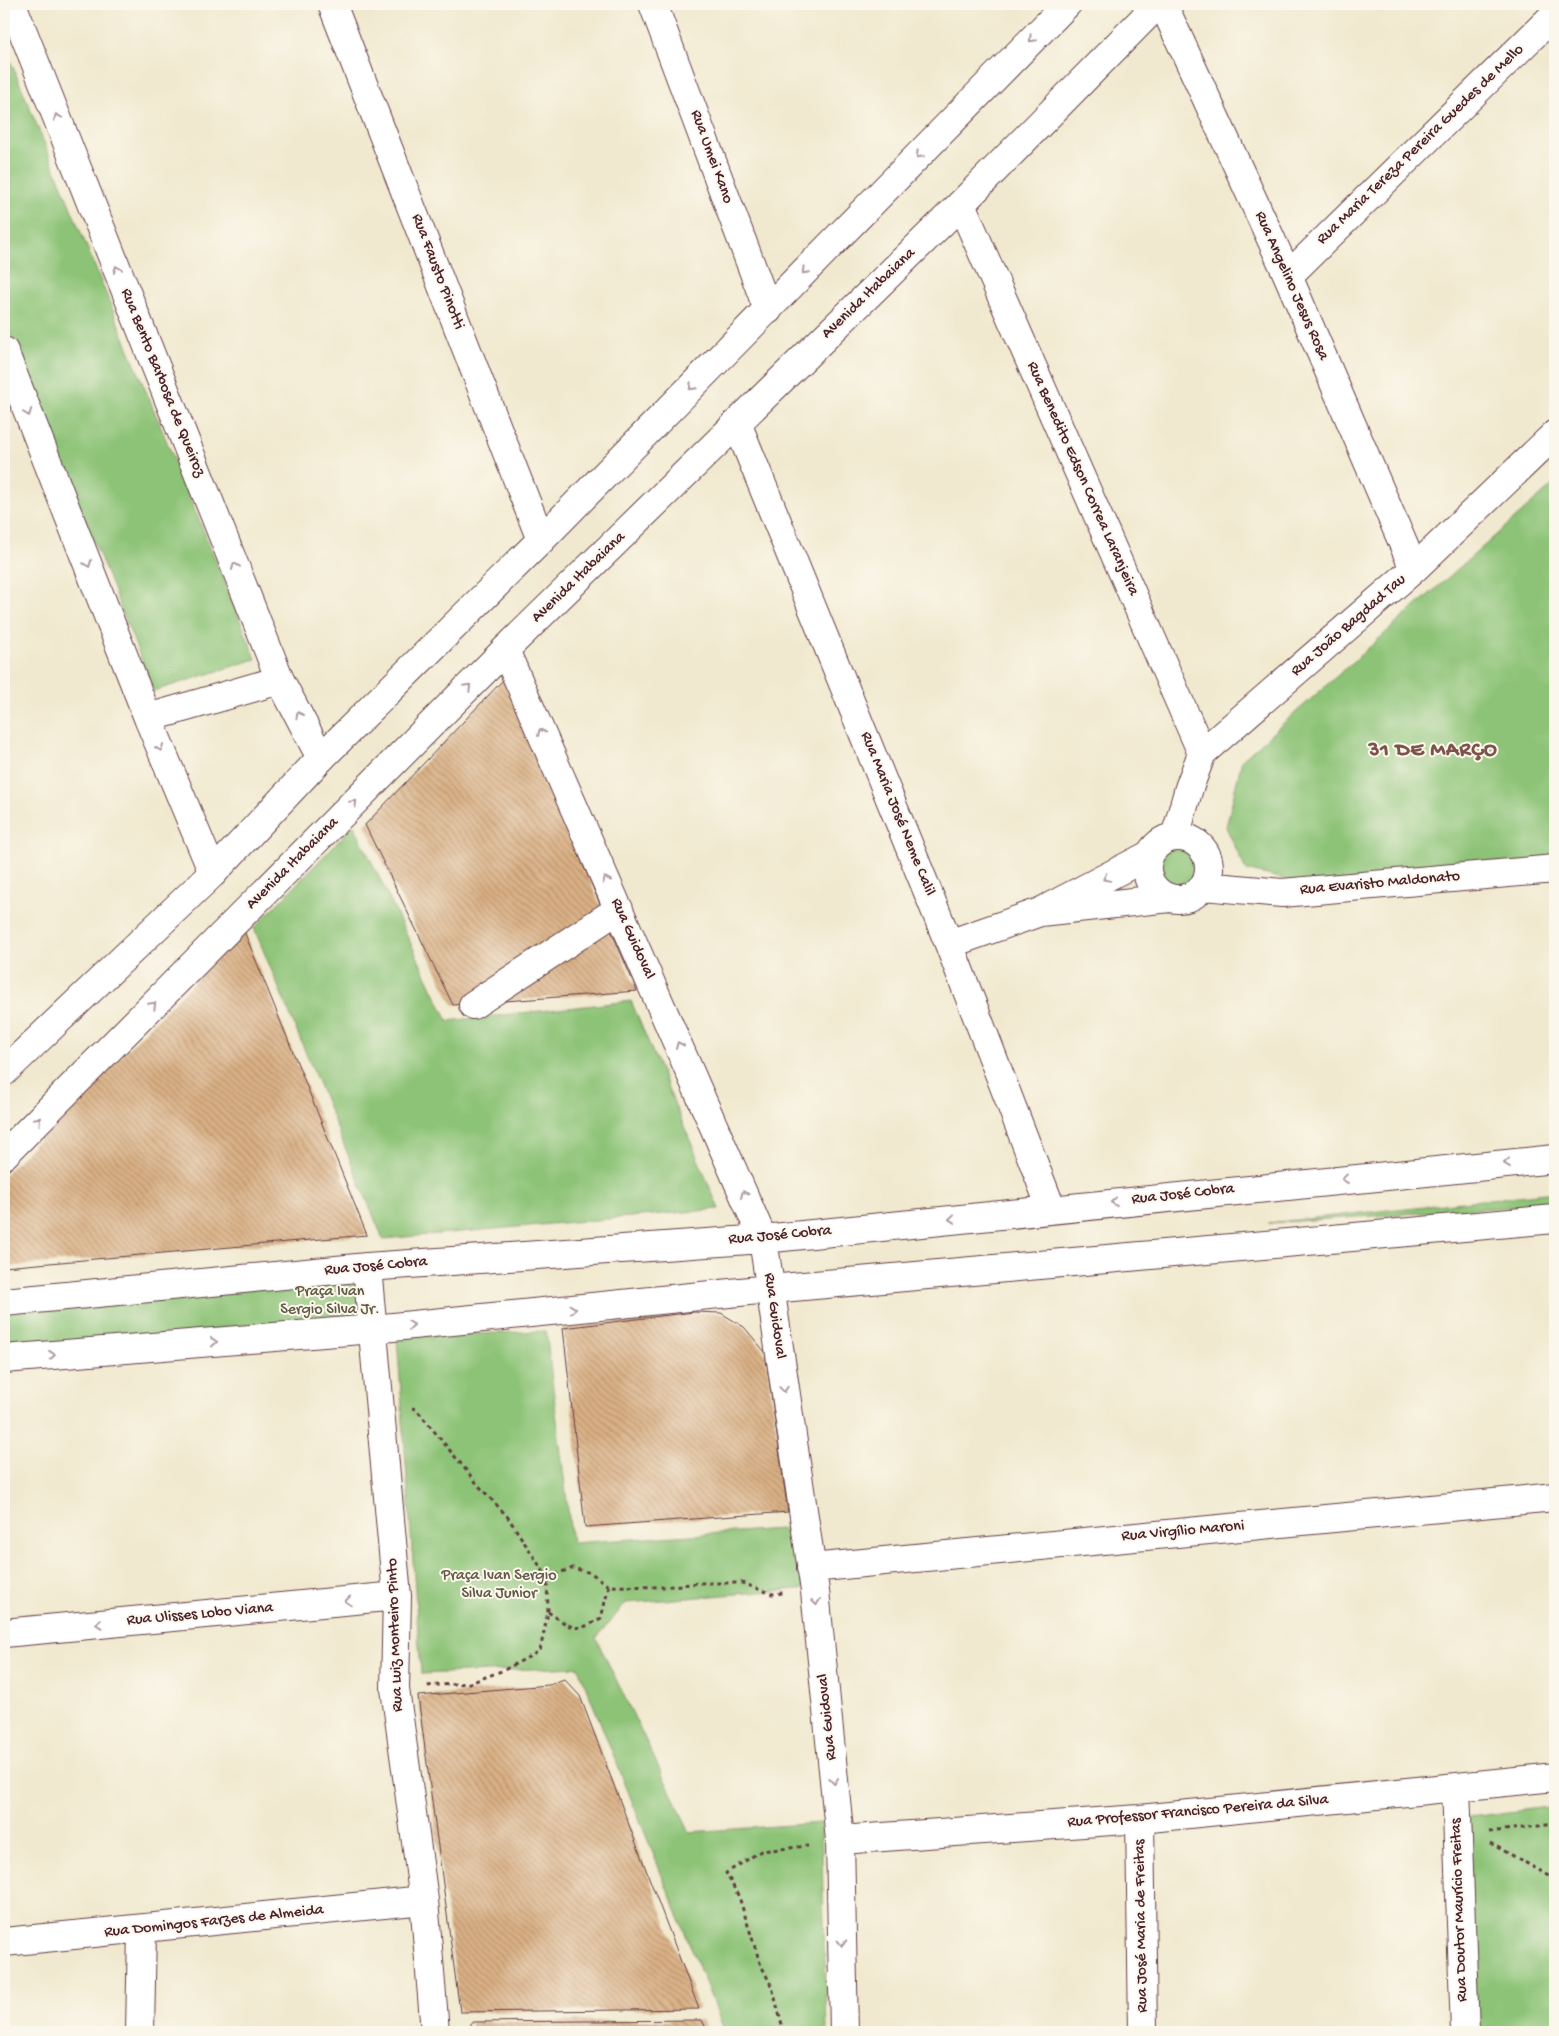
<svg xmlns="http://www.w3.org/2000/svg" width="1559" height="2036" viewBox="0 0 1559 2036" font-family="'Gochi Hand',sans-serif">
<style>
.green{fill:#8cc376;stroke:#6b7150}
.building{fill:url(#building-back-hatch)}
.lines{fill:none;stroke-linecap:round;stroke-linejoin:round}
.minor-casing{stroke:#633d44;stroke-width:30}
.major-casing{stroke:#633d44;stroke-width:30}
.path{stroke:#633d44;stroke-width:3;stroke-dasharray:4 4;stroke-linecap:butt}
.minor{stroke:#fff;stroke-width:28}
.major{stroke:#fff;stroke-width:28}
.oneway{stroke:#ae9aa0}
.labels{text-anchor:middle;dominant-baseline:central;stroke-width:4;stroke-linejoin:round;paint-order:stroke}
.street-label{font-size:16px;fill:#4a1f2b;stroke:#fbf7ec}
.park-label{font-size:16px;fill:#615845;stroke:#fbf7ec}
.district-label{font-size:21px;font-weight:bold;letter-spacing:1px;fill:#7c524a;stroke:#fbf7ec}
</style>
<defs>
<pattern id="building-back-hatch" width="6" height="6" patternUnits="userSpaceOnUse" patternTransform="scale(1.25)"><rect width="6" height="6" fill="#dab185"/><path d="M-1 5l2 2M0 0l6 6M5-1l2 2" fill="none" stroke="#b38f6d"/></pattern>
</defs>
<rect width="100%" height="100%" fill="#fbf7ec"/>
<filter id="ink" filterUnits="userSpaceOnUse"><feTurbulence type="fractalNoise" baseFrequency=".02" numOctaves="2"/><feDisplacementMap in="SourceGraphic" scale="10" xChannelSelector="R" yChannelSelector="G"/><feConvolveMatrix kernelMatrix="1 2 1 2 8 2 1 2 1" color-interpolation-filters="sRGB"/></filter>
<filter id="wash" filterUnits="userSpaceOnUse"><feTurbulence type="fractalNoise" baseFrequency=".0096" numOctaves="4" result="noise"/><feDisplacementMap in="SourceGraphic" scale="20" xChannelSelector="R" yChannelSelector="G"/><feGaussianBlur stdDeviation="1.12" result="paint"/><feColorMatrix in="noise" values="0 0 0 0 0 0 0 0 0 0 0 0 0 0 0 0 0 1.4 0 .05"/><feComposite in="paint" operator="in"/></filter>
<g filter="url(#wash)">
<rect width="100%" height="100%" fill="#f1e9cf"/>
<path class="green" d="M4,45L256,659L154,691L4,318Z
M1555,483V858L1313,886L1246,870L1226,827L1242,760Z
M354,825L448,1021L631,1001L719,1209L383,1239L254,928Z
M1154 868a24 24 0 1 1 48 0a24 24 0 1 1-48 0Z
M1555,1192V1204L1268,1223Z
M359,1275L363,1323L4,1351V1306Z
M546,1331L572,1543L796,1528L810,1588L626,1603L596,1638L690,1832L821,1823L827,2032H725L578,1667L421,1674L397,1337Z
M1555,1806V2032H1473L1463,1818Z"/>
<g id="blocks">
<path class="building" d="M504,679L637,991L453,1005L365,825Z
M244,931L367,1235L4,1267V1175Z
M694,1312L721,1313L744,1327L765,1352L788,1512L585,1527L563,1328Z
M564,1679L580,1696L699,2009L460,2012L418,1696L549,1685Z
M702,2020L708,2032H471V2022Z"/>
</g>
</g>
<g filter="url(#ink)">
<use href="#blocks" fill-opacity="0" stroke="#633d44" stroke-width="1"/>
<g class="lines">
<g class="minor-casing">
<path id="minor" d="M12,4L280,680L321,758
M332,4L541,540
M653,4L768,310
M1163,4L1288,276L1414,569
M961,204L1202,753
M1288,276L1555,14
M4,351L148,718L213,873
M737,423L949,944L1051,1208
M505,650L763,1239L815,1591L840,1840L844,2032
M148,718L280,680
M1175,837L1189,788L1202,753L1414,569L1555,434
M1147 868a31 31 0 1 1 62 0a31 31 0 1 1-62 0Z
M1149,855L1040,912L1170,898
M1204,886L1282,893L1555,869
M949,944L1040,912
M473,1005L619,909
M367,1267L397,1596L395,1689L424,1900L435,2032
M4,1302L367,1267L763,1239L1555,1159
M4,1359L373,1329L770,1289L1555,1219
M811,1568L1555,1497
M4,1633L397,1596
M1456,1787L1465,2032
M1140,1819L1143,2032
M840,1840L1140,1819L1555,1777
M4,1942L424,1900
M140,2032L142,1930"/>
</g>
<g class="major-casing">
<path id="major" d="M4,1072L213,873L321,758L541,540L1067,4
M4,1155L505,650L961,204L1158,4"/>
</g>
<path class="path" d="M412,1408L416,1409L479,1486L507,1516L547,1577L548,1612L540,1651L504,1670L470,1683L426,1686
M547,1577L573,1568L591,1573L609,1586L663,1587L699,1583H742L772,1594L783,1593
M548,1612C571,1627 575,1635 601,1618L609,1586
M1489,1832L1555,1824
M1490,1843L1555,1879
M784,2032L772,1987L760,1963L739,1897L726,1873L761,1851L808,1846"/>
<use href="#minor" class="minor"/>
<use href="#major" class="major"/>
</g>
<defs><path id="oneway-chevron" d="M-2-3.5L2.5 0L-2 3.5" fill="none" stroke-width="1.6" stroke-linecap="round" stroke-linejoin="round" transform="scale(1.25)"/></defs>
<g class="oneway">
<use href="#oneway-chevron" transform="translate(1032 39) rotate(134)"/>
<use href="#oneway-chevron" transform="translate(57 117) rotate(-112)"/>
<use href="#oneway-chevron" transform="translate(919 155) rotate(134)"/>
<use href="#oneway-chevron" transform="translate(117 269) rotate(-112)"/>
<use href="#oneway-chevron" transform="translate(805 271) rotate(134)"/>
<use href="#oneway-chevron" transform="translate(692 387) rotate(135)"/>
<use href="#oneway-chevron" transform="translate(28 413) rotate(69)"/>
<use href="#oneway-chevron" transform="translate(88 564) rotate(69)"/>
<use href="#oneway-chevron" transform="translate(235 566) rotate(-112)"/>
<use href="#oneway-chevron" transform="translate(468 687) rotate(-45)"/>
<use href="#oneway-chevron" transform="translate(299 715) rotate(-118)"/>
<use href="#oneway-chevron" transform="translate(541 732) rotate(-114)"/>
<use href="#oneway-chevron" transform="translate(160 748) rotate(67)"/>
<use href="#oneway-chevron" transform="translate(354 803) rotate(-45)"/>
<use href="#oneway-chevron" transform="translate(1106 878) rotate(153)"/>
<use href="#oneway-chevron" transform="translate(606 880) rotate(-114)"/>
<use href="#oneway-chevron" transform="translate(153 1005) rotate(-45)"/>
<use href="#oneway-chevron" transform="translate(679 1045) rotate(-114)"/>
<use href="#oneway-chevron" transform="translate(38 1120) rotate(-45)"/>
<use href="#oneway-chevron" transform="translate(1507 1163) rotate(174)"/>
<use href="#oneway-chevron" transform="translate(1345 1179) rotate(174)"/>
<use href="#oneway-chevron" transform="translate(744 1194) rotate(-114)"/>
<use href="#oneway-chevron" transform="translate(1114 1202) rotate(174)"/>
<use href="#oneway-chevron" transform="translate(952 1219) rotate(174)"/>
<use href="#oneway-chevron" transform="translate(573 1309) rotate(-6)"/>
<use href="#oneway-chevron" transform="translate(411 1325) rotate(-6)"/>
<use href="#oneway-chevron" transform="translate(214 1342) rotate(-5)"/>
<use href="#oneway-chevron" transform="translate(52 1355) rotate(-5)"/>
<use href="#oneway-chevron" transform="translate(784 1389) rotate(82)"/>
<use href="#oneway-chevron" transform="translate(348 1601) rotate(175)"/>
<use href="#oneway-chevron" transform="translate(816 1602) rotate(84)"/>
<use href="#oneway-chevron" transform="translate(99 1624) rotate(175)"/>
<use href="#oneway-chevron" transform="translate(834 1781) rotate(84)"/>
<use href="#oneway-chevron" transform="translate(842 1943) rotate(89)"/>
</g>
</g>
<g class="labels">
<g class="street-label">
<text transform="translate(1421 145) rotate(-44)">Rua Maria Tereza Pereira Guedes de Mello</text>
<text transform="translate(711 157) rotate(70)">Rua Umei Kano</text>
<text transform="translate(437 272) rotate(69)">Rua Fausto Pinotti</text>
<text transform="translate(1291 286) rotate(66)">Rua Angelino Jesus Rosa</text>
<text transform="translate(869 294) rotate(-44)">Avenida Itabaiana</text>
<text transform="translate(162 383) rotate(68)">Rua Bento Barbosa de Queiroz</text>
<text transform="translate(1082 479) rotate(66)">Rua Benedito Edson Correa Laranjeira</text>
<text transform="translate(579 578) rotate(-44)">Avenida Itabaiana</text>
<text transform="translate(1349 626) rotate(-41)">Rua João Bagdad Tau</text>
<text transform="translate(897 814) rotate(68)">Rua Maria José Neme Calil</text>
<text transform="translate(293 864) rotate(-45)">Avenida Itabaiana</text>
<text transform="translate(1380 884) rotate(-5)">Rua Evaristo Maldonato</text>
<text transform="translate(632 939) rotate(66)">Rua Guidoval</text>
<text transform="translate(1183 1195) rotate(-6)">Rua José Cobra</text>
<text transform="translate(780 1236) rotate(-5)">Rua José Cobra</text>
<text transform="translate(376 1267) rotate(-5)">Rua José Cobra</text>
<text transform="translate(774 1316) rotate(82)">Rua Guidoval</text>
<text transform="translate(1183 1532) rotate(-5)">Rua Virgílio Maroni</text>
<text transform="translate(200 1615) rotate(-5)">Rua Ulisses Lobo Viana</text>
<text transform="translate(396 1635) rotate(-92)">Rua Luiz Monteiro Pinto</text>
<text transform="translate(828 1717) rotate(-96)">Rua Guidoval</text>
<text transform="translate(1198 1812) rotate(-5)">Rua Professor Francisco Pereira da Silva</text>
<text transform="translate(1460 1910) rotate(-92)">Rua Doutor Maurício Freitas</text>
<text transform="translate(214 1922) rotate(-6)">Rua Domingos Farzes de Almeida</text>
<text transform="translate(1142 1926) rotate(-91)">Rua José Maria de Freitas</text>
</g>
<g class="park-label">
<text x="330" y="1292">Praça Ivan<tspan x="330" dy="18">Sergio Silva Jr.</tspan></text>
<text x="499" y="1576">Praça Ivan Sergio<tspan x="499" dy="18">Silva Junior</tspan></text>
</g>
<g class="district-label">
<text x="1433" y="751">31 DE MARÇO</text>
</g>
</g>
<rect width="1559" height="2036" fill="none" stroke="#fbf7ec" stroke-width="20"/>
</svg>
